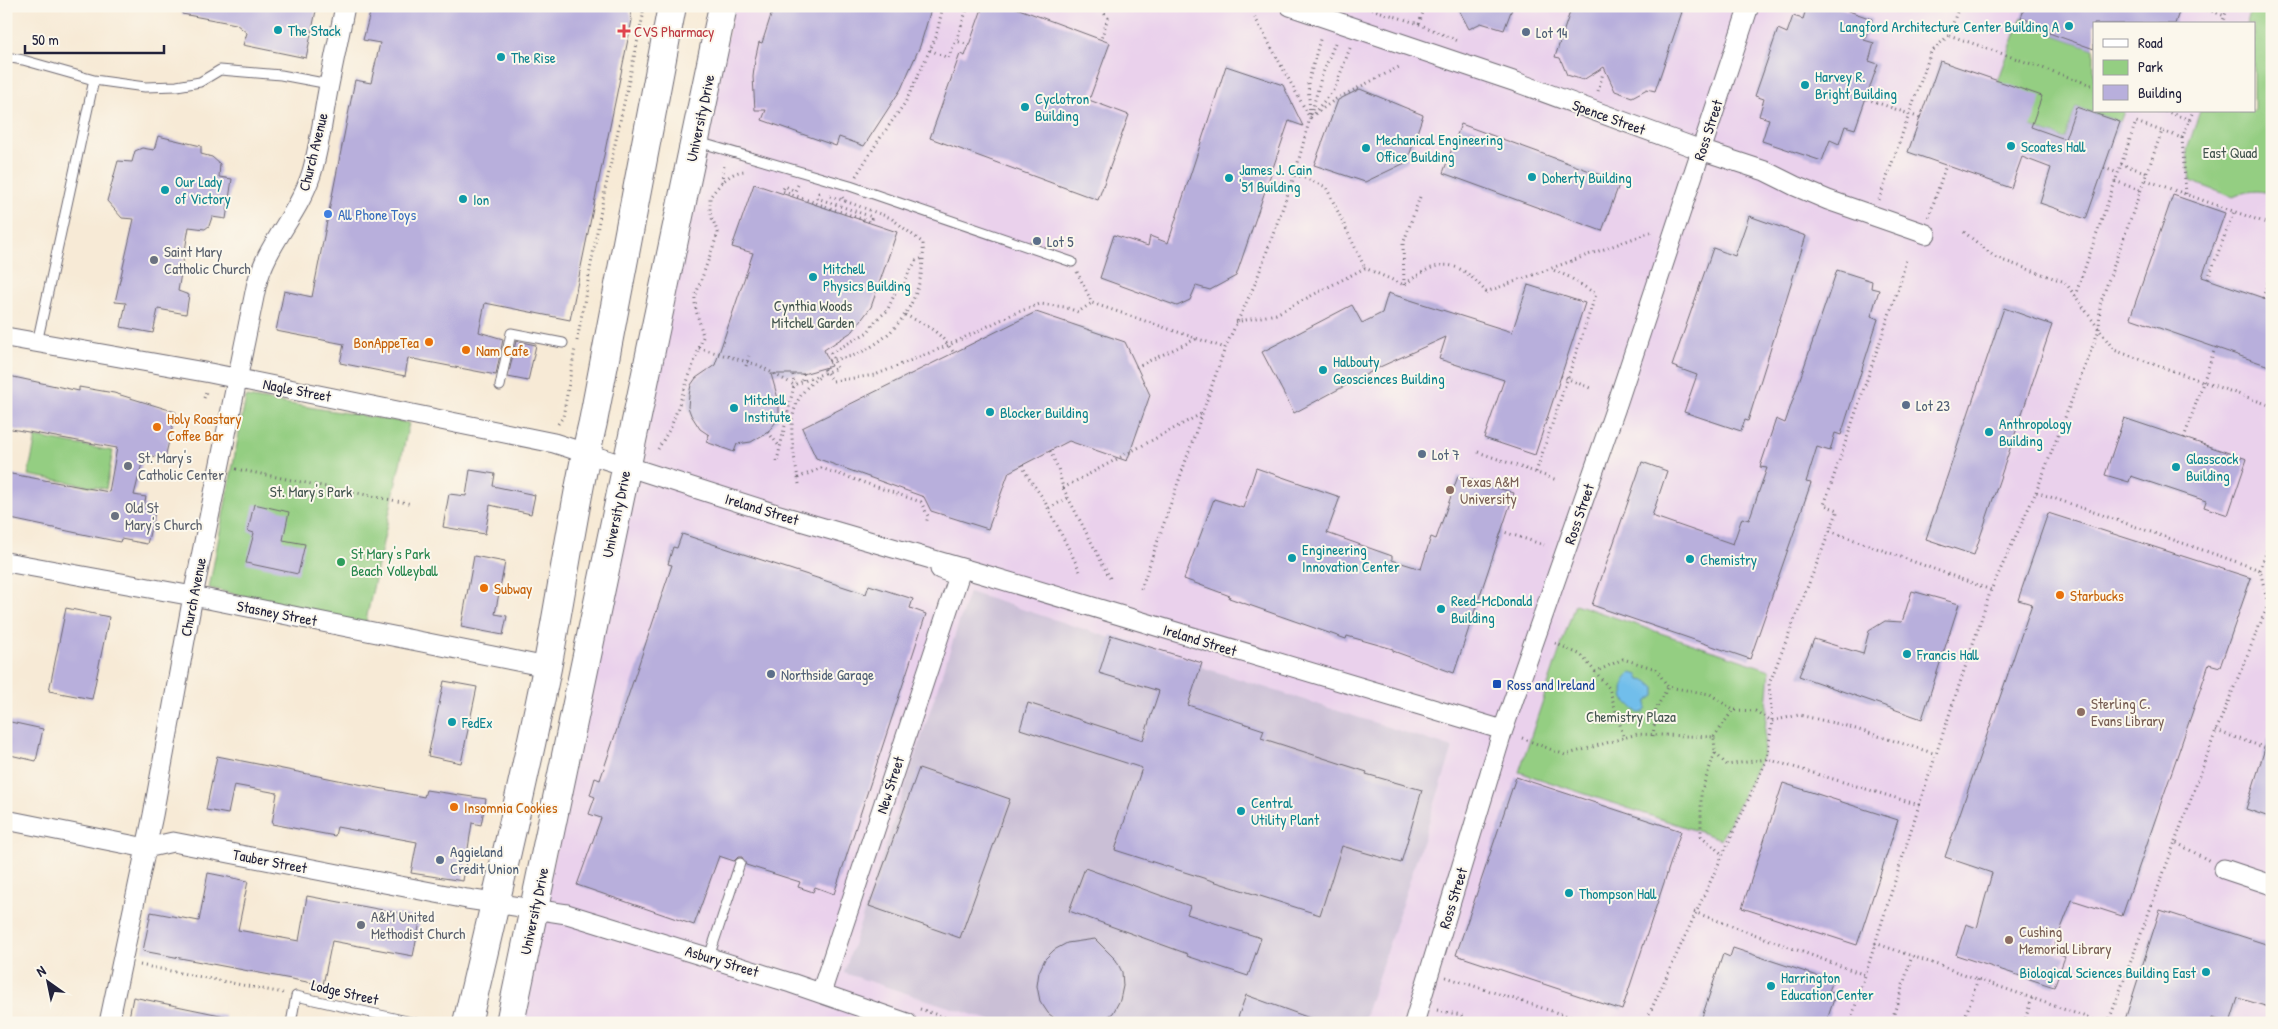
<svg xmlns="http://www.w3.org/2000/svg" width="2278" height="1029" viewBox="0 0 2278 1029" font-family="'Patrick Hand',sans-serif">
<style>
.built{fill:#ead1ec;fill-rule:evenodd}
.industrial{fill:#cabfd6}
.green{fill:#94ce82;stroke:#5b785e}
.water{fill:#71beeb;stroke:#4a7093}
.building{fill:#b8afdc}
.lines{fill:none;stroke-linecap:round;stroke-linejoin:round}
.service-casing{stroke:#6d6871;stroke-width:11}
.minor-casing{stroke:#6d6871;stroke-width:21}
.primary-casing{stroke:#6d6871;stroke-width:30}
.path{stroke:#6d6871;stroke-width:3;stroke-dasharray:1 4;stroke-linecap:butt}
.service{stroke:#fff;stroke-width:9}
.minor{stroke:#fff;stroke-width:19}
.primary{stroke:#fff;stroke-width:28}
.culture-dot{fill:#0f9aa8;stroke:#fbf7ec;stroke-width:2}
.health-dot{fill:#e0444e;stroke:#fbf7ec;stroke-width:2}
.service-dot{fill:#5c6f8a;stroke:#fbf7ec;stroke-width:2}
.shop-dot{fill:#3f7fe0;stroke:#fbf7ec;stroke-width:2}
.worship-dot{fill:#6b7280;stroke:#fbf7ec;stroke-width:2}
.food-dot{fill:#e8710a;stroke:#fbf7ec;stroke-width:2}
.education-dot{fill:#8d6e63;stroke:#fbf7ec;stroke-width:2}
.leisure-dot{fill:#2e9e5b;stroke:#fbf7ec;stroke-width:2}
.transit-dot{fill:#1a4fb4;stroke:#fbf7ec;stroke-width:2}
.labels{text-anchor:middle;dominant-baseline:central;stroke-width:4;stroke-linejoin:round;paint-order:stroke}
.culture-label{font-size:15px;fill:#0d838f;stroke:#fbf7ec;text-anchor:start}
.health-label{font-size:15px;fill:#be3a42;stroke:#fbf7ec;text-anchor:start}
.service-label{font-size:15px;fill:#4e5e75;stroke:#fbf7ec;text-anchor:start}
.street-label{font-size:15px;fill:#22223b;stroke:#fbf7ec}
.park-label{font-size:15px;fill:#445650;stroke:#fbf7ec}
.shop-label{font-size:15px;fill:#366cbe;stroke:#fbf7ec;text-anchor:start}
.worship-label{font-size:15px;fill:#5b616d;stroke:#fbf7ec;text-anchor:start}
.food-label{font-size:15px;fill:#c56008;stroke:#fbf7ec;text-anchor:start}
.education-label{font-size:15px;fill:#785e54;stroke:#fbf7ec;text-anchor:start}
.leisure-label{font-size:15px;fill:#27864d;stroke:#fbf7ec;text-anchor:start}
.transit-label{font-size:15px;fill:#164399;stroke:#fbf7ec;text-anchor:start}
</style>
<rect width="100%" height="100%" fill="#fbf7ec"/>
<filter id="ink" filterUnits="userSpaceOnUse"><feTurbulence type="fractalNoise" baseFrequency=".02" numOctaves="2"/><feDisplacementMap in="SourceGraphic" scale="10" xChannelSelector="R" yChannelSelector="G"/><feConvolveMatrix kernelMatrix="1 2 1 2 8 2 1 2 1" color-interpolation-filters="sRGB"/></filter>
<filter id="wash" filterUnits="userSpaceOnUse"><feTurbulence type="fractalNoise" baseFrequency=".0096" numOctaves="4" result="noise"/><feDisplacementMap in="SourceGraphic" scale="20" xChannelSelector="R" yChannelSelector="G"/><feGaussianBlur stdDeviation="1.12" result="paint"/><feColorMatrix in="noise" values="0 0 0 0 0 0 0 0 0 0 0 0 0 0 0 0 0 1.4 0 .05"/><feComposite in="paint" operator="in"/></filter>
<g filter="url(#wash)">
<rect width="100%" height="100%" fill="#f7ead6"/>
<path class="built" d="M734,6H2272V1023H519ZM2094,24H2254V111H2094Z"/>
<path class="industrial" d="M969,592L1453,748L1363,1023H998L844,973Z"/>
<path class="green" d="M2251,6H2272V194C2257,189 2247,191 2233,197L2190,181L2187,150L2200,111H2254V24H2247Z
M2021,18L2051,28L2049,33L2094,49V111H2124L2120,122L2076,107L2065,139L2031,127L1998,81Z
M246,397L409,423L365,625L209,588Z
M36,437L113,451L106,489L28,475Z
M1575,604L1770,670L1763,755L1721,839L1519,772Z"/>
<path class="water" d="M1632,673L1638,675L1640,680L1647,681L1655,688V696L1647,701L1646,710L1642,713H1638L1624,699C1622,689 1623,677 1632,673Z"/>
<g id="blocks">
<path class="building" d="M183,6H317L306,58L243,45L247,33L236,24L182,14Z
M374,6H624L630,11L632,20L570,320L485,303L479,332L503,339L496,375L408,358L405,376L340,363L344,344L276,331L284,291L312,297L355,80L371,83L380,43L363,40L370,13Z
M774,6H932L920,46L901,89L864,146L839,137L836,146L762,120L766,110H755L753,77L755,60L759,42L762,43Z
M983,6H1011L1110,43L1089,100L1129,115L1098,200L930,138L960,54L965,56Z
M1457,6H1513L1504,30L1481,23L1469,29Z
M1572,6H1664L1682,12L1655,91L1647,89L1632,97L1615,91L1604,67L1583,80L1567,75L1560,58L1555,57Z
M1807,6H1834L1872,19L1864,40L1874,43L1869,61L1878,64L1855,129L1845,126L1839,144L1830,140L1822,161L1762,141L1769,119L1759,116L1764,99L1755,96L1778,29L1787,33L1793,16L1803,19Z
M2025,6H2181L2175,24H2094V49L2049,33L2051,28L2021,18Z
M1940,61L2042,96L2031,127L2065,139L2076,107L2120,122L2086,219L2040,203L2051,168L2022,157L2011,188L1908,152Z
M1226,66L1283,85L1303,126L1289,121L1236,276L1210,290L1196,286L1190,300L1177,306L1100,278L1114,235L1148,246L1150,236L1168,243Z
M1360,89L1423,115L1407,162L1365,182L1314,165L1338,100Z
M1461,124L1620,182L1602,231L1443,173Z
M158,136L201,146V154L212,157L220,164L219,177L232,179L226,219L212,217L209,226L205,229L189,227L178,291L189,295L186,314L158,309L153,333L121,327L126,303L115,302L134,219L122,218L107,201L118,161L132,162L135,151L142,148L154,150Z
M754,184L897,232L871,307L853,331L824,350L831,366L803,374H771L779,402V418L768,432L751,442L737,444L734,452L706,442L709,435L700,429L691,415L688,407L689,395L691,385L696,378L715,365L753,253L732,247Z
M2173,195L2225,213L2202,277L2272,301V367L2130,318Z
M1749,216L1806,236L1748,421L1745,420L1741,431L1684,412L1697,375L1672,366L1713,248L1735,256Z
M1837,270L1872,281L1871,288L1879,290L1871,316L1878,319L1841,435L1835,433L1830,451L1817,447L1806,482L1811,483L1750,659L1592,605L1642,462L1667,471L1652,516L1733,544L1742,518L1749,520L1767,468L1760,467L1776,419L1785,423Z
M1528,285L1585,303L1535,455L1484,438L1504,380L1439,359L1446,337L1382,366L1294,413L1262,352L1352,305L1362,323L1382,313L1388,293L1512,332Z
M2004,308L2052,325L1974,555L1926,539Z
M1036,312L1125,342L1150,395L1127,461L1069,441L1009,472L988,529L931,511L924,497L816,458L802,428Z
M516,341L536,345L528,381L508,377Z
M9,376L79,391V387L114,393L176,412L165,458L144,455L134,495L146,497L144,506L156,508L147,544L121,539L120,542L6,518V473L109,492L117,448L6,428V394Z
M2124,418L2247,459L2228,515L2204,507L2206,501L2131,476L2129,482L2105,475Z
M1256,468L1340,497L1327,533L1392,556V560L1421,569L1431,537L1436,539L1458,476L1514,493L1454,673L1393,651V649L1347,636L1346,639L1229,598L1230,596L1184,579L1214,499L1243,508Z
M470,470L495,474L493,486L535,495L531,514L490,505L485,534L443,527L449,494L466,496Z
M254,504L289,512L283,540L305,544L298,574L246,563L254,533L248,531Z
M2048,513L2251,578L2220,667L2209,664L2122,916L2072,900L2052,952L2065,957L2054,987L1956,955L1966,924L1977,928L1992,873L1945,857L2032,604L2018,600Z
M682,534L866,594L869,585L913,599L910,608L926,614L834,894L815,887L813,892L798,887L800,882L746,865L742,857H738L734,861L719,856L694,925L577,885L601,818L589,814L595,797L590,795L595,778L600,780L672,565L668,564L673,547L677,548Z
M474,556L505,562L495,614L507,616L503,635L461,627Z
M1912,591L1959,604L1922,719L1799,676L1814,639L1863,654L1869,631L1885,621L1902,622Z
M66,608L109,617L92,699L49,691Z
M1111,635L1202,663L1188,705L1264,730L1261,738L1367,772L1366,774L1422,790L1401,863L1342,846L1320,915L1115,850L1142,768L1020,729L1028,703L1143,740L1159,691L1099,673Z
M444,681L477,687L461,763L428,756Z
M6,721L43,729L36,761L6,754Z
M2268,739H2272V818L2246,809Z
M217,756L424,797L426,790L486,799L481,825L472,823L463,881L411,873L417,842L337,827L335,836L272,824L277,793L234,785L228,814L206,810Z
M919,768L1010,799L960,938L869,906Z
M1516,777L1681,831L1622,1010L1456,955Z
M1783,783L1898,820L1857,945L1742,908Z
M1085,868L1190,906L1187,914L1261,938L1248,976L1187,956L1188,954L1069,911Z
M208,873L248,881L238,930L299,941L307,896L421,917L413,956L332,941L323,985L143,951L151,912L199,921Z
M2160,910L2272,946V1008L2238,998L2230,1023L2212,1018L2211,1023H2124Z
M1095,939L1116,960L1122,972L1123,986L1120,1000L1113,1013L1099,1023H1060L1048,1013L1040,1001L1037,986L1039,972L1045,959L1054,950L1067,943Z
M1733,948L1833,981L1829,991L1836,993L1826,1023H1700L1723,954L1730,957Z
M1246,995L1318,1021L1317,1023H1236Z
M133,997L225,1016V1023H128Z"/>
</g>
</g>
<g filter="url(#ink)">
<use href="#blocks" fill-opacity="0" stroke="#6d6871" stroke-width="1"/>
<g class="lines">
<g class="service-casing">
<path id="service" d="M6,57L23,60L94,80L145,87L177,86L200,82L220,70L281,75L329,84
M698,142L850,186L1072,262
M37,343L94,80
M500,386L511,333L563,343
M709,957L740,863
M291,1023L296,996L416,1023"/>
</g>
<g class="minor-casing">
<path id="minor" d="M1290,6L1516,82L1701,150L1765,171L1795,186L1828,200L1926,234
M6,337L210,373L554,443L776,514L986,575L1503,730
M6,562L193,596L547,667
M6,820L146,848L173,842L467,899L567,914L791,983L907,1023
M2224,869L2272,885
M821,993L959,576L940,569
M109,1023L153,815L193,596L256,287C266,244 297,217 311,175C320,146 323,115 329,85C334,59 340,32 345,6
M1414,1023L1503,730L1616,407L1749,6"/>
</g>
<g class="primary-casing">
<path id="primary" d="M467,1023C495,905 523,787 547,668C563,586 574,503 593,422L672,6
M510,1023L723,6"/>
</g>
<path class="path" d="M968,6L956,41L969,45
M1098,6L1108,18L1101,39
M1362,6L1419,24L1458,41
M2005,6H2009
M2198,6L2225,16
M1419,24L1425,6
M2222,24L2228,6
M1949,35L2094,86
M1335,43L1321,78L1310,118L1335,88L1350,48
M930,50L948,58L956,41
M1598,91L1603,73
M1848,92L1920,118
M2165,111L2190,120
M1310,114L1308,83L1321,36
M1315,114L1336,99L1401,66
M2182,138L2186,194
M2121,164L2148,173
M2104,168L2118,173
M1295,174L1326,187L1365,268
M856,176L878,141L905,103L936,37L943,6
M2146,180L2272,225
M2115,181L2142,191
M722,182L724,165
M798,185L795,191L785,186L782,191L870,222L872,217L817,198L819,193H821
M830,196L845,201
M1879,200L1931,52L1949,35L1959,6
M1929,217L1946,165
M1964,232L1996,258L2065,282L2114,350L2272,406
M1077,272L1092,303L1225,348
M2208,279L2234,211
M1404,285L1403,244L1421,194
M2075,296L2136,122L2162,131
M2263,298L2272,270
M905,315C929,326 939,331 954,353
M1236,322L1276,314L1365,268L1404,285C1439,258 1456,257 1486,292L1651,232
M577,341L603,199L643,16V6
M699,348L758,365L794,385
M829,361C837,358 847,358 855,355C902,335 926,292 923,243L891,218L845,201L842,197
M746,366L749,356
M1136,367L1196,339
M824,369L833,381L875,375L949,345L1013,314L1040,304L1065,307L1078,312L1092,303
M803,374V381
M793,375L794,385
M1561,376L1590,388
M204,398L206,392
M558,424L563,417L575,349
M768,432L779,446
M2184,438L2215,348
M658,449L671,427L703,337C701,323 694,311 695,297L718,233L710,213V197C719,185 730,171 746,171
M1050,451L1058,468L1063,488L1111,580
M1478,452L1557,480
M777,461L794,385L837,368L831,353L868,332L876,320L887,311L896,291L904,285L908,274L916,261L923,258
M1022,465L1030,480L1043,498L1080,571
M236,469L412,504
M1536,472L1596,294L1569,277L1553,270
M798,478L821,468L921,502L928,516L926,524
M799,484C792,443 780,402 821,376
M1063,488L1201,414
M2036,492L2099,330L2100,304L2162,131L2182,138L2193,111
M1049,508L1068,498
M1501,531L1544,545
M1830,531L1991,590L2036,492L2260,570L2268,605L2272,607
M2260,570L2272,536
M1141,589L1225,348L1255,284L1295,174L1310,118L1253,14
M1555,643L1581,655L1609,688L1624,738
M1595,672L1623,659L1656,669L1668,687L1710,694L1733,710
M2216,731L2272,750
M1653,736L1656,709L1668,687
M1714,737L1733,710L1755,711L1772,721L1799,715L1843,725L1936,754
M1522,738L1565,755L1637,734L1714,737L1715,753L1727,765L1767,759L1919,805L1850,1023
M1715,753L1701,792V836L1722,854
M1919,805L1991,590
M2175,842L2216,731L2268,605
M1694,912L1865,975
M1875,943L2103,1023
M140,965L283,993
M1446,977L1589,1023
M920,1009L961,1023
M1437,1010L1461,1015L1468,1023
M1645,1023L1767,759L1772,721L1769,684L1838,510L1824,505L1901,280L1906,259
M1891,1023L1912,956
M1963,1023L1978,979
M2024,1023L2032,998
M2108,1023L2175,842L2210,861"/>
<use href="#service" class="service"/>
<use href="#minor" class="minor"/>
<use href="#primary" class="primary"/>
</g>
</g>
<g class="culture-dot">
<circle cx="2069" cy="26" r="5"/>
<circle cx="278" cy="30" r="5"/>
<circle cx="501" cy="57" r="5"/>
<circle cx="1805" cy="85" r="5"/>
<circle cx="1025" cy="107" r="5"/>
<circle cx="2011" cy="146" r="5"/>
<circle cx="1366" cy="148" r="5"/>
<circle cx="1532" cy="177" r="5"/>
<circle cx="1229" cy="178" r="5"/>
<circle cx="165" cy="190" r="5"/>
<circle cx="463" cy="199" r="5"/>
<circle cx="813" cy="277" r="5"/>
<circle cx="1323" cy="370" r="5"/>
<circle cx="734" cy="408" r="5"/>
<circle cx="990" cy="412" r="5"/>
<circle cx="1989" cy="432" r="5"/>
<circle cx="2176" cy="467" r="5"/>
<circle cx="1292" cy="558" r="5"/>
<circle cx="1690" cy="559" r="5"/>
<circle cx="1441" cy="609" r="5"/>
<circle cx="1907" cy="654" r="5"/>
<circle cx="452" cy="722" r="5"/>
<circle cx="1241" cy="811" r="5"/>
<circle cx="1569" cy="893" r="5"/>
<circle cx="2206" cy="972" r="5"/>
<circle cx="1771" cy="986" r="5"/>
</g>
<path class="health-dot" d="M621.5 23.5h5v5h5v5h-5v5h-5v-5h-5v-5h5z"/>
<g class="service-dot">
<circle cx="1526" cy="32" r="5"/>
<circle cx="1037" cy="241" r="5"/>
<circle cx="1906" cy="405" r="5"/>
<circle cx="1422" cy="454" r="5"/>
<circle cx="771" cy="674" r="5"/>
<circle cx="440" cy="860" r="5"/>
</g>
<circle class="shop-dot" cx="328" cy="214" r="5"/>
<g class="worship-dot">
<circle cx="154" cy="260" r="5"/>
<circle cx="128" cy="466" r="5"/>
<circle cx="115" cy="516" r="5"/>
<circle cx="361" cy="925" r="5"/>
</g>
<g class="food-dot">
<circle cx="429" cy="342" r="5"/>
<circle cx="466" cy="350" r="5"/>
<circle cx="157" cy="427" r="5"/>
<circle cx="484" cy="588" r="5"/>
<circle cx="2060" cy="595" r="5"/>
<circle cx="454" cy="807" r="5"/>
</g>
<g class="education-dot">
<circle cx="1450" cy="490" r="5"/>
<circle cx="2081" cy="712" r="5"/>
<circle cx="2009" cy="940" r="5"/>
</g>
<circle class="leisure-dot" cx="341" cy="562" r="5"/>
<rect class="transit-dot" x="1492" y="679" width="10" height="10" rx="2.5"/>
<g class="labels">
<g class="culture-label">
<text x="2059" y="26" text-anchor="end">Langford Architecture Center Building A</text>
<text x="288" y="30">The Stack</text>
<text x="511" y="57">The Rise</text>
<text x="1815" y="76">Harvey R.<tspan x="1815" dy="17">Bright Building</tspan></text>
<text x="1035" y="98">Cyclotron<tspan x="1035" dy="17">Building</tspan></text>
<text x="1376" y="139">Mechanical Engineering<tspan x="1376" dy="17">Office Building</tspan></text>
<text x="2021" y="146">Scoates Hall</text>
<text x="1239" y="169">James J. Cain<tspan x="1239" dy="17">'51 Building</tspan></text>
<text x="1542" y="177">Doherty Building</text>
<text x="175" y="181">Our Lady<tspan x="175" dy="17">of Victory</tspan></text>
<text x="473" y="199">Ion</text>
<text x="823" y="268">Mitchell<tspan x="823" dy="17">Physics Building</tspan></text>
<text x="1333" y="361">Halbouty<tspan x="1333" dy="17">Geosciences Building</tspan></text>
<text x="744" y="399">Mitchell<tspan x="744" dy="17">Institute</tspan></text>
<text x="1000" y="412">Blocker Building</text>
<text x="1999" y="423">Anthropology<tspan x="1999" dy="17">Building</tspan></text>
<text x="2186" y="458">Glasscock<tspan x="2186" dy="17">Building</tspan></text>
<text x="1302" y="549">Engineering<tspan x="1302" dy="17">Innovation Center</tspan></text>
<text x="1700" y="559">Chemistry</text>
<text x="1451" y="600">Reed-McDonald<tspan x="1451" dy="17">Building</tspan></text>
<text x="1917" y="654">Francis Hall</text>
<text x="462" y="722">FedEx</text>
<text x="1251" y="802">Central<tspan x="1251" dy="17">Utility Plant</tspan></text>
<text x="1579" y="893">Thompson Hall</text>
<text x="2196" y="972" text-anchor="end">Biological Sciences Building East</text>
<text x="1781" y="977">Harrington<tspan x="1781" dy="17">Education Center</tspan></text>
</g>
<g class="health-label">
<text x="634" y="31">CVS Pharmacy</text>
</g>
<g class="service-label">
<text x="1536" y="32">Lot 14</text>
<text x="1047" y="241">Lot 5</text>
<text x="1916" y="405">Lot 23</text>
<text x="1432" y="454">Lot 7</text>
<text x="781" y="674">Northside Garage</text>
<text x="450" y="851">Aggieland<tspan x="450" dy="17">Credit Union</tspan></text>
</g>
<g class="street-label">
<text transform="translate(1609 117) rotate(20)">Spence Street</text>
<text transform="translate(700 118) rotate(-78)">University Drive</text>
<text transform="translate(1708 130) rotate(-72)">Ross Street</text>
<text transform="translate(313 152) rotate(-76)">Church Avenue</text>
<text transform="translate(297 390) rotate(11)">Nagle Street</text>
<text transform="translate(762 509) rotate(17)">Ireland Street</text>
<text transform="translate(616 514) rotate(-78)">University Drive</text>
<text transform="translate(1579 514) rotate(-71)">Ross Street</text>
<text transform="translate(193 597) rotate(-79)">Church Avenue</text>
<text transform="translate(277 613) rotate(11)">Stasney Street</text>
<text transform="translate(1200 640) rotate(17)">Ireland Street</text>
<text transform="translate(890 785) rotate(-72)">New Street</text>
<text transform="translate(270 861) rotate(11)">Tauber Street</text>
<text transform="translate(1453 898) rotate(-73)">Ross Street</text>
<text transform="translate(534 911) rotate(-78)">University Drive</text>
<text transform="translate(722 961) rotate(17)">Asbury Street</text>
<text transform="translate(345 992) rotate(13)">Lodge Street</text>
</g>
<g class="park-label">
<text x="2230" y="152">East Quad</text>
<text x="813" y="305">Cynthia Woods<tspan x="813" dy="17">Mitchell Garden</tspan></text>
<text x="311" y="491">St. Mary's Park</text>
<text x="1631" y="716">Chemistry Plaza</text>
</g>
<g class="shop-label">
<text x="338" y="214">All Phone Toys</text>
</g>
<g class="worship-label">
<text x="164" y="251">Saint Mary<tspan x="164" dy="17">Catholic Church</tspan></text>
<text x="138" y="457">St. Mary's<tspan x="138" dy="17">Catholic Center</tspan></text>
<text x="125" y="507">Old St<tspan x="125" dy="17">Mary's Church</tspan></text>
<text x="371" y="916">A&amp;M United<tspan x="371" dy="17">Methodist Church</tspan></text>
</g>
<g class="food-label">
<text x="419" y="342" text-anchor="end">BonAppeTea</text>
<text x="476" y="350">Nam Cafe</text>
<text x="167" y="418">Holy Roastary<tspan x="167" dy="17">Coffee Bar</tspan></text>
<text x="494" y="588">Subway</text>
<text x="2070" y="595">Starbucks</text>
<text x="464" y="807">Insomnia Cookies</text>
</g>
<g class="education-label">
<text x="1460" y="481">Texas A&amp;M<tspan x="1460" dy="17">University</tspan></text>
<text x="2091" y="703">Sterling C.<tspan x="2091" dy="17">Evans Library</tspan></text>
<text x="2019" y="931">Cushing<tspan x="2019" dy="17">Memorial Library</tspan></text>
</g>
<g class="leisure-label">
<text x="351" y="553">St Mary's Park<tspan x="351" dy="17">Beach Volleyball</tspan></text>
</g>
<g class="transit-label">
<text x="1507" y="684">Ross and Ireland</text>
</g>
</g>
<rect width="2278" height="1029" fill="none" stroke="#fbf7ec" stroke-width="25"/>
<rect x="2093" y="22" width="162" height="90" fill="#fbf7ec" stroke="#a4a2a5"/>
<rect x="2103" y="39" width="25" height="8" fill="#ffffff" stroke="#a4a2a5"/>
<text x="2138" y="48" font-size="15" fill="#22223b">Road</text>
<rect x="2103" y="60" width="25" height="15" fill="#94ce82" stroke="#a4a2a5"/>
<text x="2138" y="72" font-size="15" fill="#22223b">Park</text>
<rect x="2103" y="85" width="25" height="15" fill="#b8afdc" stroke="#a4a2a5"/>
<text x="2138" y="98" font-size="15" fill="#22223b">Building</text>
<g transform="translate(48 982) rotate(327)" stroke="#fbf7ec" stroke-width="4" paint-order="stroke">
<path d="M0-4L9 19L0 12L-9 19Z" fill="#22223b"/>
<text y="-8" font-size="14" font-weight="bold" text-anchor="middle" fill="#22223b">N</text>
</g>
<path d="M25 45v8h139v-8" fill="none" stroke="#22223b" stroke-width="2.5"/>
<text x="32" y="45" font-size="15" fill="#22223b" stroke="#fbf7ec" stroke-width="4" paint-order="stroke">50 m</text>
</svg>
